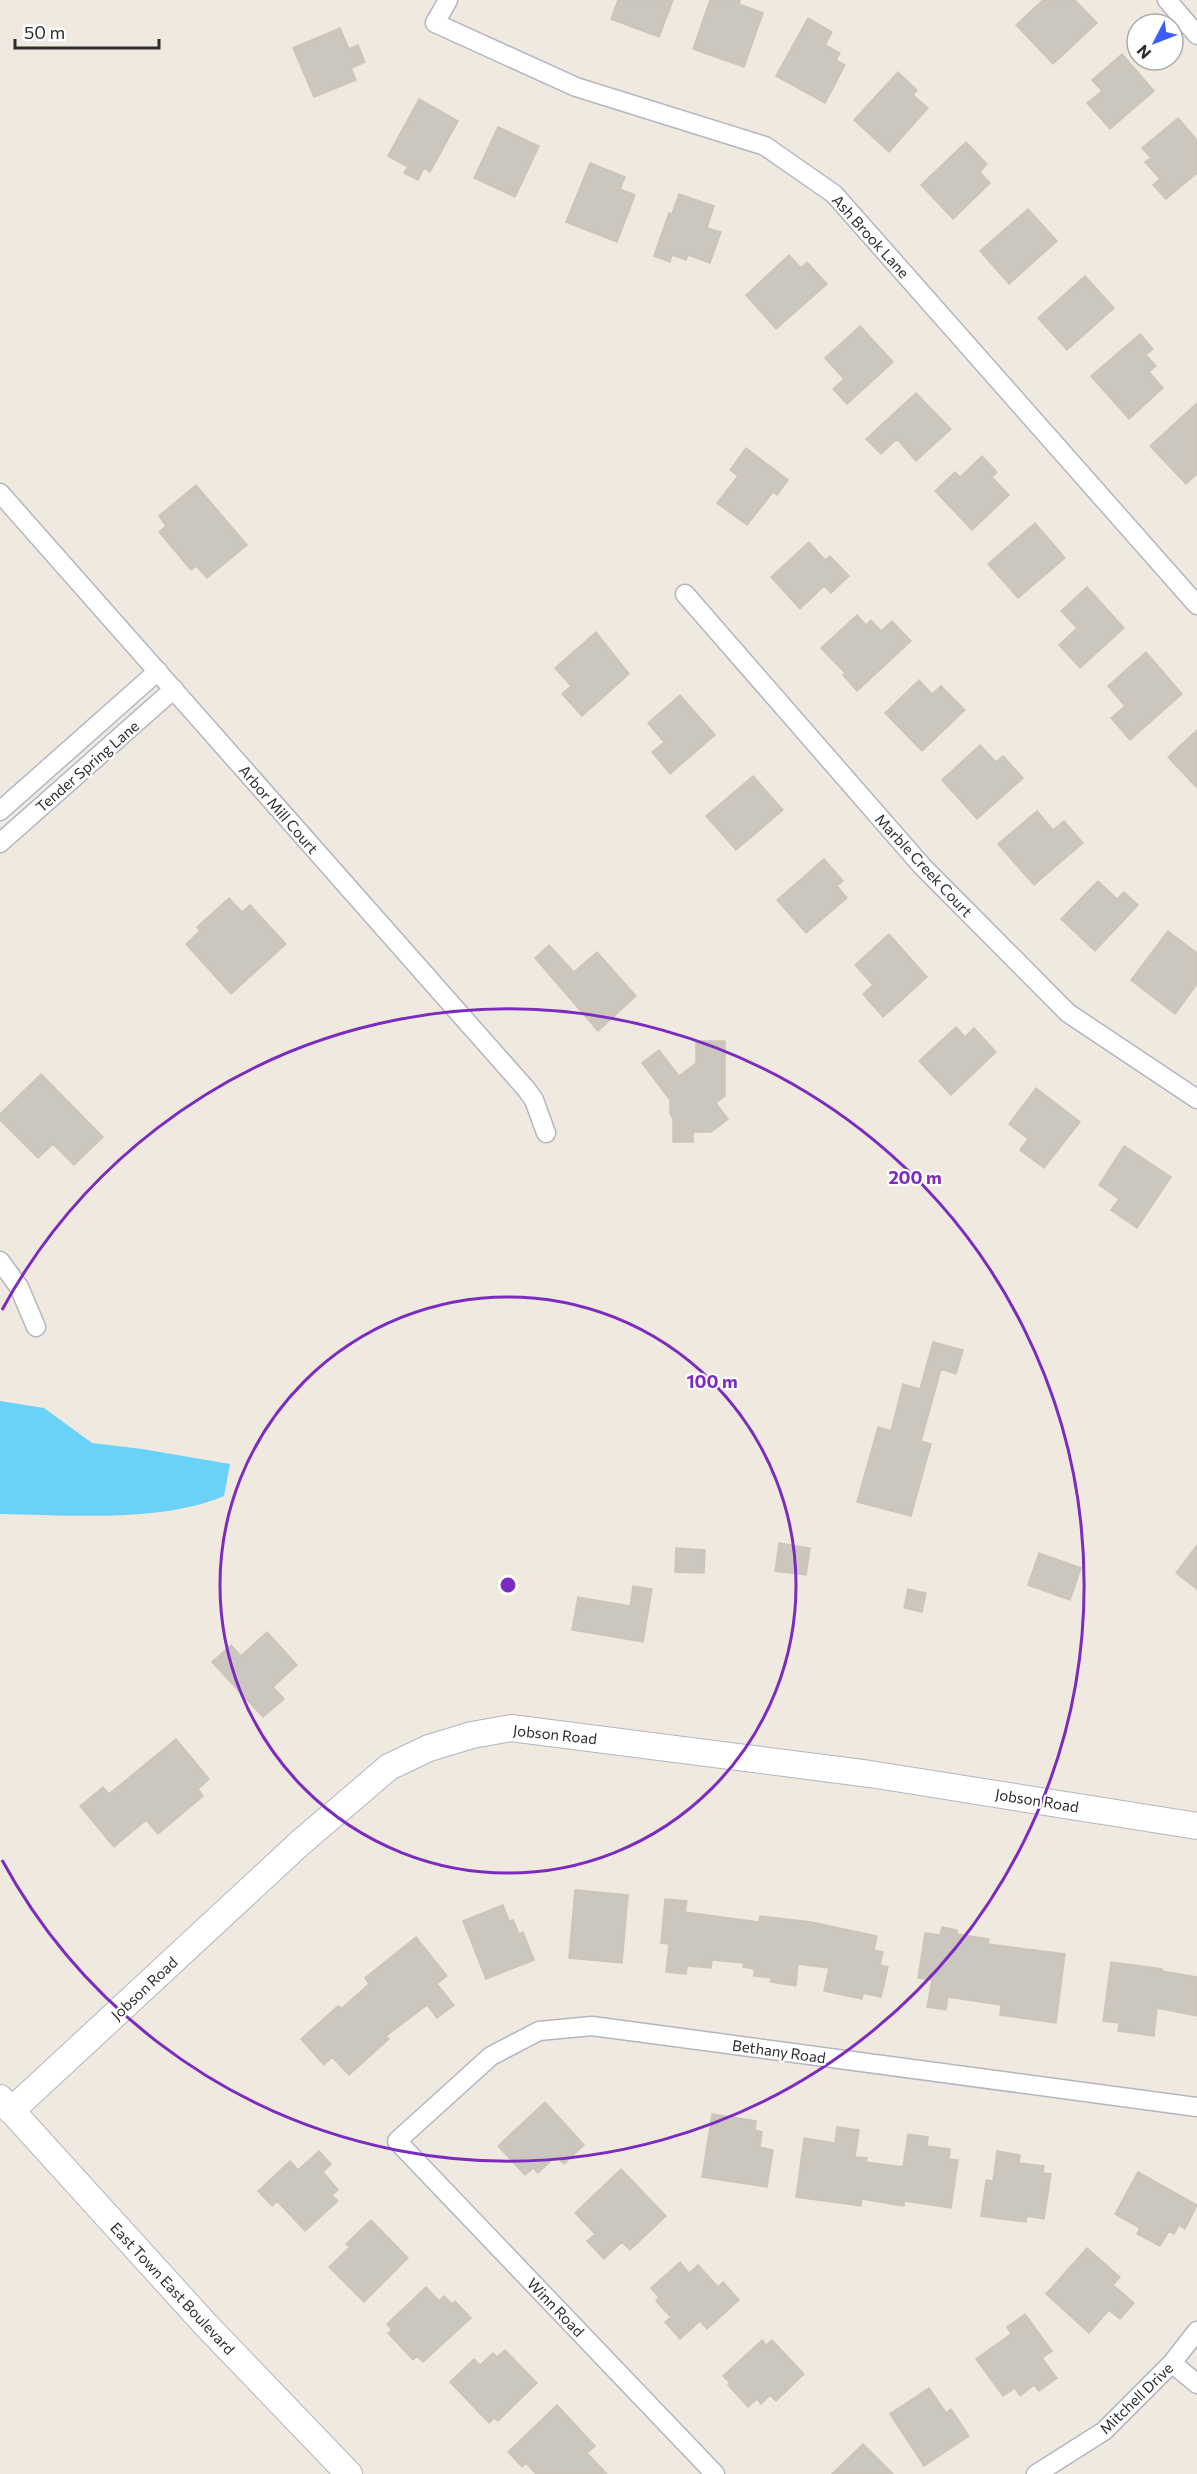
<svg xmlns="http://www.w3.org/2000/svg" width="1197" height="2474" viewBox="0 0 1197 2474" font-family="Commissioner,sans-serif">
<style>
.water{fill:#6ad1f9}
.building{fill:#cbc6be;stroke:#ccc5b8;stroke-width:1.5}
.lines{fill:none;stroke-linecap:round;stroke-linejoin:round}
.street-casing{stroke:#b3b5c2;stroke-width:21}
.secondary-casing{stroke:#b3b5c2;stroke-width:28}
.street{stroke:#fff;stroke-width:18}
.secondary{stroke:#fff;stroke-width:26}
.ring{fill:none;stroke:#7b2cbf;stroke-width:3}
.labels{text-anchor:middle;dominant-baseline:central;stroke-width:4.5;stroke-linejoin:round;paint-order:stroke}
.street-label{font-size:15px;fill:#2d2d2d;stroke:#fff}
.centre{fill:#7b2cbf;stroke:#fff;stroke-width:3}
.ring-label{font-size:18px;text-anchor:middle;font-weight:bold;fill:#7b2cbf;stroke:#fff;stroke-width:4.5;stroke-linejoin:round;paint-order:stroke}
</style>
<rect width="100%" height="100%" fill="#f0e9df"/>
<path class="water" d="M0,1401L44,1408L92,1443L142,1449L230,1464L224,1496C160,1523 69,1515 0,1514Z"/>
<path class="building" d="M618,0H673L659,37L611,19Z
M710,0H740L739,4L763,13L744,67L693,49Z
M1043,0H1075L1097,23L1053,64L1016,25Z
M808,18L832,32L825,45L840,53L836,60L845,65L825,103L776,76Z
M340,28L349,49L358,45L365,62L351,68L356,80L314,97L293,48Z
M1122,54L1154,91L1110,129L1087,103L1102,91L1092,80Z
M898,72L917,90L913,95L928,108L889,152L854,120Z
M419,99L458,121L430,172L424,168L418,180L404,173L408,167L388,156Z
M1178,118L1197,140V173L1166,199L1153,185L1160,179L1145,162L1151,158L1142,148Z
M498,127L539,146L515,197L474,178Z
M966,142L987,164L980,172L990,183L953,219L921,185Z
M590,163L625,177L620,189L635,195L617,242L566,222Z
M679,194L714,206L707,228L721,232L710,263L688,255L686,260L672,255L670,262L654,256L669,213L672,214Z
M1028,209L1057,241L1009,284L980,251Z
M789,255L801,268L807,262L827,284L776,329L746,295Z
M1085,276L1114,308L1067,350L1038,318Z
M860,326L893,362L847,404L833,389L844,379L825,358Z
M1140,334L1153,349L1146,355L1156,366L1149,372L1163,388L1129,419L1091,376Z
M916,393L951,429L916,461L897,439L881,454L866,439Z
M1197,403V474L1186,484L1150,446Z
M746,448L788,480L777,495L773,492L747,525L717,503L738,476L730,470Z
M982,456L997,472L992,477L1009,495L972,530L935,491L955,472L960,477Z
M196,485L247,545L207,578L196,566L191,570L159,532L166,526L159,516Z
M1035,523L1065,558L1018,598L988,564Z
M809,542L825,560L830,556L849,576L831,593L824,586L800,609L771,577Z
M1087,587L1124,628L1080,668L1059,645L1077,628L1061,611Z
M857,615L866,625L871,620L881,631L892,621L911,641L857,691L843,675L845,673L821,648Z
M596,632L629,674L582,716L562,694L571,686L555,668Z
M1146,652L1182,694L1130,740L1111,718L1125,706L1108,686Z
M919,680L932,694L941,686L965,710L922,751L885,713Z
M680,695L715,735L670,774L652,752L664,742L648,723Z
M1197,730V788L1168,757Z
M980,745L996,762L1003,756L1023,778L977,819L942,780Z
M753,776L783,810L736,850L706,816Z
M1037,811L1053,830L1064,821L1083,843L1034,885L998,844Z
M824,859L843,881L837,886L847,898L806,933L777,900Z
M1098,881L1117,899L1124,892L1138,905L1095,951L1061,919Z
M229,898L242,912L250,905L286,944L231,994L186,944L200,931L197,927Z
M1168,931L1197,953V984L1175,1014L1131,980Z
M889,934L927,977L883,1017L863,994L873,985L855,965Z
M549,945L574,972L597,952L636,996L598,1031L535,958Z
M956,1027L965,1037L974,1028L996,1052L951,1095L919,1061Z
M696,1041H725V1096L716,1103L728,1119L711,1132H693V1142H673V1118L670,1114V1100L642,1063L659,1050L679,1076L696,1063Z
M41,1074L103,1137L74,1165L53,1144L38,1158L0,1120V1114Z
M1036,1088L1080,1122L1044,1168L1020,1150L1028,1139L1009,1124Z
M1124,1146L1171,1177L1137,1228L1111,1210L1119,1199L1099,1185Z
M933,1342L963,1350L956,1374L941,1369L921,1441L931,1444L911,1516L857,1502L878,1427L891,1431L903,1384L920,1389Z
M779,1543L810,1548L806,1575L775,1571Z
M1197,1545V1589L1176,1573Z
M676,1548L705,1550L704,1573L675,1572Z
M1039,1553L1081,1568L1070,1600L1028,1585Z
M633,1586L652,1589L643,1642L572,1630L578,1597L630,1606Z
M908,1589L926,1593L922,1612L904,1608Z
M267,1632L297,1665L273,1687L284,1699L263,1717L212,1662L231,1645L241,1656Z
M176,1739L209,1779L198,1789L203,1796L158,1834L146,1820L114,1847L80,1806L103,1787L109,1794Z
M575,1890L628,1895L622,1963L569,1958Z
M665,1899L687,1901L685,1912L759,1922L760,1916L811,1922L877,1936L874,1950L883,1952L880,1965L888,1967L881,1997L863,1993L862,1999L824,1991L829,1968L798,1964L796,1986L770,1982L772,1978L754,1976V1969L743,1967L744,1963L712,1960L711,1968L687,1966L686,1974L666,1972L669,1944L661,1943Z
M503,1905L509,1921L513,1920L519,1934L523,1932L534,1960L486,1979L463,1921Z
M942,1927L957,1930V1934L989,1939L988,1944L1065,1954L1056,2023L1000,2015L1001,2005L948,1997L946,2010L927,2007L932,1980L918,1978L925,1933L940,1935Z
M416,1937L447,1976L437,1984L454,2005L437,2018L427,2005L386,2036L389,2039L349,2075L332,2057L324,2065L301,2039L338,2006L342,2008L369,1984L365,1978Z
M1111,1962L1162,1969V1971L1197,1977V2016L1157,2008L1154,2036L1118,2031L1119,2023L1103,2021Z
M545,2102L584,2145L564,2164L556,2156L538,2173L533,2168L525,2175L498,2146Z
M712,2114L756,2121L755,2130L762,2132L760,2147L773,2150L767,2187L702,2177Z
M837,2127L859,2130L855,2157L867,2158L866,2162L903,2167L908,2134L928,2137L927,2146L950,2149L949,2159L958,2160L951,2208L904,2201V2206L862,2199L861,2206L796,2197L804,2138L835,2143Z
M319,2151L331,2164L323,2172L338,2190L332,2195L338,2201L305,2231L277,2201L272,2206L258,2191L290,2161L298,2170Z
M997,2151L1020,2155L1019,2163L1044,2166L1043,2173L1051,2174L1044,2219L1027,2216L1026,2222L981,2216L986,2180L993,2181Z
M621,2169L666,2216L630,2250L622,2242L604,2259L587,2241L595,2234L575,2213Z
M1138,2172L1197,2205L1185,2229L1179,2225L1174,2234L1169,2231L1160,2246L1137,2234L1140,2228L1115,2214Z
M371,2220L408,2258L364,2302L329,2267L350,2247L346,2244Z
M1087,2248L1120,2277L1113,2285L1134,2303L1120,2319L1109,2310L1089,2333L1046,2294Z
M680,2262L689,2273L698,2265L718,2287L723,2282L739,2300L707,2329L700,2321L680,2339L665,2322L671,2317L656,2301L659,2297L651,2288Z
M426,2287L439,2301L444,2296L452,2304L455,2301L471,2318L423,2362L417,2356L413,2360L388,2333L392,2330L387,2324Z
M1025,2314L1052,2351L1042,2358L1057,2378L1039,2391L1034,2385L1020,2396L1015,2388L1003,2396L976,2359L1011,2334L1007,2327Z
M762,2340L766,2345L772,2340L804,2374L776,2401L770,2395L761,2404L757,2399L748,2407L728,2385L730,2383L723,2376Z
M505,2350L537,2383L498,2421L494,2418L489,2423L450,2382L474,2359L480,2365L493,2353L497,2357Z
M929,2388L946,2413L951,2409L969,2436L924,2466L890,2414Z
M557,2405L595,2446L587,2453L607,2474H536L526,2463L522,2467L508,2452Z
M863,2444L893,2474H832Z"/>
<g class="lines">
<g class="street-casing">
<path id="street" d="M448,0L435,23L576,87L765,146L834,194L1197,605
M1167,0L1197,35
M0,493L527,1090L534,1100L546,1133
M685,594L922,866L1068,1013L1197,1099
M0,811L158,671
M0,843L174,689
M0,1261L19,1287L36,1327
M1172,2363L1197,2384
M715,2474L397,2141L491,2056L539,2031L592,2026L1197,2107
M1036,2474L1104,2431L1172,2363L1197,2331"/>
</g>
<g class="secondary-casing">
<path id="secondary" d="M0,2098L206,2325L349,2474
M11,2111L300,1843L389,1767L429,1748L472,1735L511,1728L870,1774L1197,1826"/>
</g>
<use href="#street" class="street"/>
<use href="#secondary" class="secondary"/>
</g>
<g class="ring">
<circle cx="508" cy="1585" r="288"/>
<path d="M2 1310A576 576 0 1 1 2 1860"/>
</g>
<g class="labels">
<g class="street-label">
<text transform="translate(871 236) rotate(48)">Ash Brook Lane</text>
<text transform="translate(87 766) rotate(-41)">Tender Spring Lane</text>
<text transform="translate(279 809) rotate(49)">Arbor Mill Court</text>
<text transform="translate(924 865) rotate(47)">Marble Creek Court</text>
<text transform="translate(555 1734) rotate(6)">Jobson Road</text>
<text transform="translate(1037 1800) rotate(9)">Jobson Road</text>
<text transform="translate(144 1988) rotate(-43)">Jobson Road</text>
<text transform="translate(779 2051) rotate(8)">Bethany Road</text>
<text transform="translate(173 2288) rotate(47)">East Town East Boulevard</text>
<text transform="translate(556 2307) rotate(46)">Winn Road</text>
<text transform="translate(1136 2398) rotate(-44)">Mitchell Drive</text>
</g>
</g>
<circle cx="508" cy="1585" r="9" class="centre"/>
<g class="ring-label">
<text x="915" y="1184">200 m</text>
<text x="712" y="1388">100 m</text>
</g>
<g transform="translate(1155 42) rotate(228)"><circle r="28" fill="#ffffff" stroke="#ababab" stroke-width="1.5"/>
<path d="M0-4.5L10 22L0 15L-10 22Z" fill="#3c5dff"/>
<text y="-9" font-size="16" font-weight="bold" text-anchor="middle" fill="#2d2d2d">N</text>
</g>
<path d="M15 39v9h144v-9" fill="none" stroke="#2d2d2d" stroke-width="3"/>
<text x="24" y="39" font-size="18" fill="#2d2d2d" stroke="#ffffff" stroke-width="4.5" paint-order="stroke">50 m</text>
</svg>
